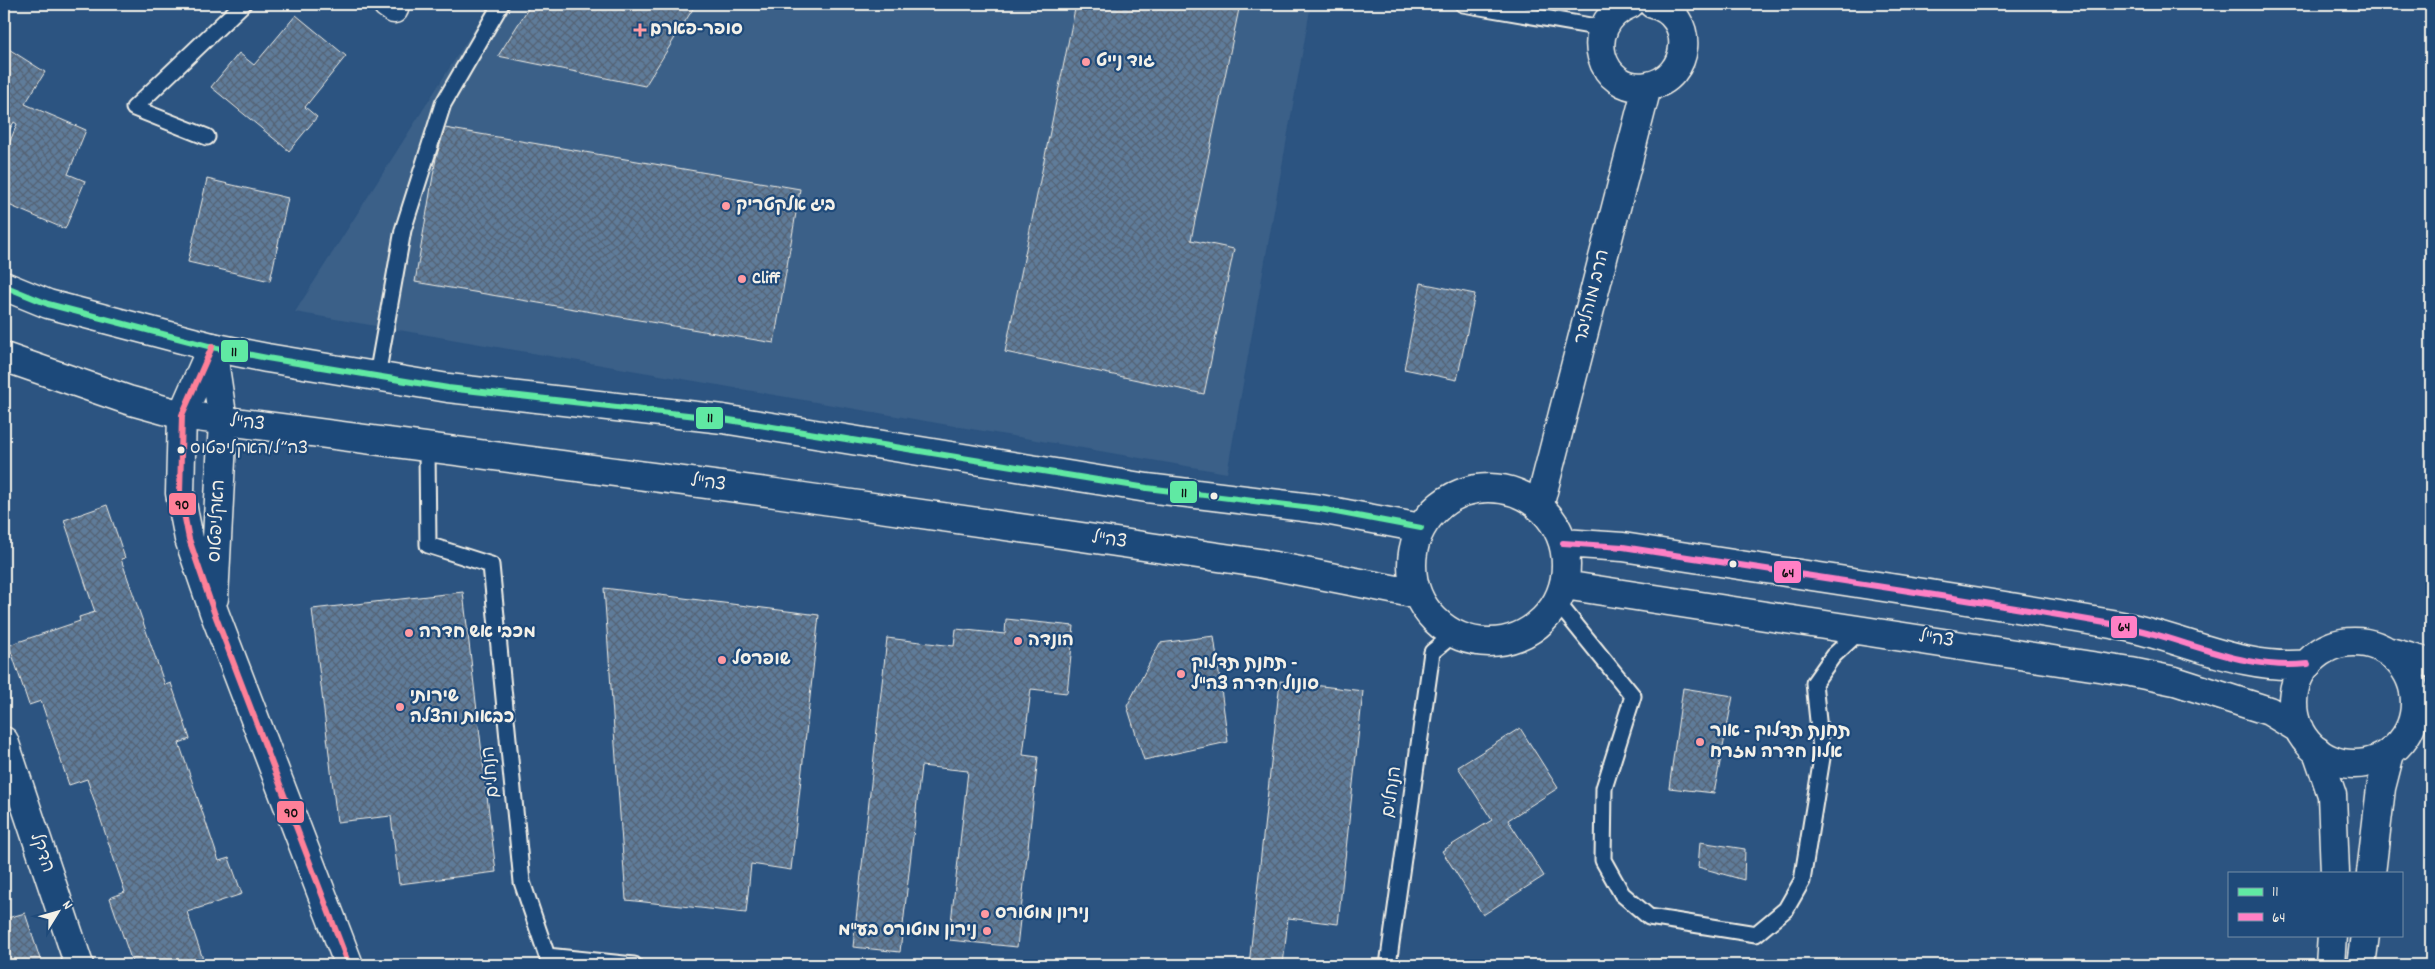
<svg xmlns="http://www.w3.org/2000/svg" width="2435" height="969" viewBox="0 0 2435 969" font-family="Dekko,'Playpen Sans Hebrew',sans-serif">
<style>
.built{fill:#3b6088}
.building{fill:url(#building-cross-hatch);stroke:#f4f1e8}
.lines{fill:none;stroke-linecap:round;stroke-linejoin:round}
.service-casing{stroke:#f4f1e8;stroke-width:19}
.minor-casing{stroke:#f4f1e8;stroke-width:31}
.tertiary-casing{stroke:#f4f1e8;stroke-width:31}
.secondary-casing{stroke:#f4f1e8;stroke-width:31}
.service{stroke:#1f4a7a;stroke-width:15}
.minor{stroke:#1f4a7a;stroke-width:28}
.tertiary{stroke:#1f4a7a;stroke-width:28}
.secondary{stroke:#1f4a7a;stroke-width:28}
.bus-1-casing{stroke:#1f4a7a;stroke-width:10}
.bus-2-casing{stroke:#1f4a7a;stroke-width:10}
.bus-3-casing{stroke:#1f4a7a;stroke-width:10}
.bus-1{stroke:#60e9a3;stroke-width:6}
.bus-2{stroke:#ff80c5;stroke-width:6}
.bus-3{stroke:#ff8098;stroke-width:6}
.poi-dot{fill:#ff9aa2;stroke:#1f4a7a;stroke-width:2}
.bus-dot{fill:#f4f1e8;stroke:#1f4a7a;stroke-width:2}
.labels{text-anchor:middle;dominant-baseline:central;stroke-width:4.5;stroke-linejoin:round;paint-order:stroke}
.bus-label{font-size:17px;fill:#f4f1e8;stroke:#1f4a7a;text-anchor:start}
.poi-label{font-size:18px;font-weight:bold;fill:#f4f1e8;stroke:#1f4a7a;text-anchor:start}
.street-label{font-size:18px;fill:#f4f1e8;stroke:#1f4a7a}
.line-badge{stroke:#1f4a7a;stroke-width:2}
.pale-badge-label{font-size:14px;text-anchor:middle;font-weight:bold;fill:#111}
</style>
<defs>
<pattern id="building-cross-hatch" width="8" height="8" patternUnits="userSpaceOnUse" patternTransform="scale(1.25)"><rect width="8" height="8" fill="#5e7b9a"/><path d="M0 0l8 8M0 8l8-8" fill="none" stroke="#556474"/></pattern>
</defs>
<rect width="100%" height="100%" fill="#2c5481"/>
<filter id="ink" filterUnits="userSpaceOnUse"><feTurbulence type="fractalNoise" baseFrequency=".02" numOctaves="2"/><feDisplacementMap in="SourceGraphic" scale="10" xChannelSelector="R" yChannelSelector="G"/><feConvolveMatrix kernelMatrix="1 2 1 2 8 2 1 2 1" color-interpolation-filters="sRGB"/></filter>
<g filter="url(#ink)">
<path class="built" d="M490,4H1311L1227,473L295,312Z"/>
<path class="building" d="M531,4H696L645,86L498,56Z
M1076,4H1240L1191,240L1234,249L1204,394L1005,352Z
M296,15L346,56L305,107L317,117L289,151L211,87L239,53L254,65Z
M4,46L45,72L25,104L86,130L68,174L85,181L65,229L4,203V156L17,124L14,122L4,139Z
M445,128L800,189L774,343L415,282L436,158Z
M207,179L288,198L270,281L188,262Z
M1421,283L1475,294L1457,380L1404,369Z
M107,505L125,558L121,559L165,685L171,683L190,739L179,743L219,861L229,858L242,894L187,912L205,965H133L110,898L125,892L87,779L69,785L41,701L29,705L9,645L80,621L79,617L95,612L64,520Z
M604,588L819,615L791,870L751,864L746,913L626,900Z
M463,592L496,872L399,884L391,816L337,822L312,609Z
M1006,619L1074,626L1067,693L1031,689L1023,755L1038,757L1017,947L949,940L968,771L921,766L900,952L853,947L887,638L954,646L956,629L1005,634Z
M1214,636L1228,742L1144,760L1127,706L1160,643Z
M1280,681L1363,691L1338,924L1288,918L1283,965H1249Z
M1683,688L1733,696L1714,793L1669,788Z
M1520,728L1558,788L1508,820L1544,876L1483,915L1442,851L1492,820L1458,767Z
M1700,842L1745,849L1744,880L1698,867Z
M25,913L42,965H4V919Z"/>
<g class="lines">
<g class="service-casing">
<path id="service" d="M1463,4L1602,28
M207,137L134,108L243,4
M377,376L403,230L443,104L501,4
M427,449L428,545L491,565L522,882L547,956L634,965
M1557,602L1633,696L1604,788L1603,860L1622,894L1649,917L1756,934L1786,909L1802,881L1822,758L1814,683L1833,656L1861,630
M1388,965L1432,652L1454,634"/>
</g>
<g class="minor-casing">
<path id="minor" d="M387,4L394,9
M1630,4C1578,25 1601,95 1648,86C1691,79 1697,15 1653,4
M212,347L182,415L180,493L189,539L214,612L349,965
M212,347L223,421L214,598
M1539,507L1647,87
M4,741L79,965"/>
</g>
<g class="tertiary-casing">
<path id="tertiary" d="M2317,751L2332,795L2335,873
M2371,873L2381,788L2390,753
M2330,965L2332,935
M2361,965L2365,935"/>
</g>
<g class="secondary-casing">
<path id="secondary" d="M4,286L48,304L212,347L267,358L448,388L723,419L1147,488L1320,509L1421,528
M4,357L128,400L182,415L775,493L1041,531L1259,563L1417,594
M1412 565a77 77 0 1 1 154 0a77 77 0 1 1-154 0Z
M1563,543L1623,547C1788,573 1953,596 2117,625C2180,636 2243,672 2308,664
M1564,585L2131,672L2175,681L2269,711L2299,729
M2293 703a61 61 0 1 1 122 0a61 61 0 1 1-122 0Z
M2386,651L2431,663"/>
</g>
<use href="#service" class="service"/>
<use href="#minor" class="minor"/>
<use href="#tertiary" class="tertiary"/>
<use href="#secondary" class="secondary"/>
<g class="bus-1-casing">
<path id="bus-1" d="M4,286L48,304L212,347L267,358L448,388L723,419L1147,488L1320,509L1421,528"/>
</g>
<g class="bus-2-casing">
<path id="bus-2" d="M1563,543L1623,547C1788,573 1953,596 2117,625C2180,636 2243,672 2308,664"/>
</g>
<g class="bus-3-casing">
<path id="bus-3" d="M212,347L182,415L180,493L189,539L214,612L349,965"/>
</g>
<use href="#bus-1" class="bus-1"/>
<use href="#bus-2" class="bus-2"/>
<use href="#bus-3" class="bus-3"/>
</g>
</g>
<g class="poi-dot">
<path d="M637.5 22.5h5v5h5v5h-5v5h-5v-5h-5v-5h5z"/>
<circle cx="1086" cy="62" r="5"/>
<circle cx="726" cy="206" r="5"/>
<circle cx="742" cy="279" r="5"/>
<circle cx="409" cy="633" r="5"/>
<circle cx="1018" cy="641" r="5"/>
<circle cx="722" cy="660" r="5"/>
<circle cx="1181" cy="674" r="5"/>
<circle cx="400" cy="707" r="5"/>
<circle cx="1700" cy="742" r="5"/>
<circle cx="985" cy="914" r="5"/>
<circle cx="987" cy="931" r="5"/>
</g>
<g class="bus-dot">
<circle cx="181" cy="450" r="4.5"/>
<circle cx="1214" cy="496" r="4.5"/>
<circle cx="1733" cy="564" r="4.5"/>
</g>
<g class="labels">
<g class="bus-label">
<text x="190" y="450">צה״ל/האקליפטוס</text>
</g>
<g class="poi-label">
<text x="650" y="30">סופר-פארם</text>
<text x="1096" y="62">גוד נייט</text>
<text x="736" y="206">ביג אלקטריק</text>
<text x="752" y="279">Cliff</text>
<text x="419" y="633">מכבי אש חדרה</text>
<text x="1028" y="641">הונדה</text>
<text x="732" y="660">שופרסל</text>
<text x="1191" y="664">תחנת תדלוק -<tspan x="1191" dy="21">סונול חדרה צה"ל</tspan></text>
<text x="410" y="697">שירותי<tspan x="410" dy="21">כבאות והצלה</tspan></text>
<text x="1710" y="732">תחנת תדלוק - אור<tspan x="1710" dy="21">אלון חדרה מזרח</tspan></text>
<text x="995" y="914">נירון מוטורס</text>
<text x="977" y="931" text-anchor="end">נירון מוטורס בע"מ</text>
</g>
<g class="street-label">
<text transform="translate(1593 297) rotate(-76)">הרב מוהליבר</text>
<text transform="translate(247 424) rotate(6)">צה"ל</text>
<text transform="translate(708 484) rotate(7)">צה"ל</text>
<text transform="translate(218 521) rotate(-87)">האקליפטוס</text>
<text transform="translate(1109 541) rotate(8)">צה"ל</text>
<text transform="translate(1936 640) rotate(8)">צה"ל</text>
<text transform="translate(492 772) rotate(-96)">הנחלים</text>
<text transform="translate(1393 792) rotate(-82)">הנחלים</text>
<text transform="translate(41 853) rotate(71)">הדקל</text>
</g>
</g>
<g class="line-badge">
<rect x="220" y="339" width="29" height="24" rx="5" fill="#60e9a3"/>
<rect x="695" y="406" width="29" height="24" rx="5" fill="#60e9a3"/>
<rect x="1169" y="480" width="29" height="24" rx="5" fill="#60e9a3"/>
<rect x="168" y="492" width="29" height="24" rx="5" fill="#ff8098"/>
<rect x="1773" y="560" width="29" height="24" rx="5" fill="#ff80c5"/>
<rect x="2110" y="615" width="28" height="24" rx="5" fill="#ff80c5"/>
<rect x="276" y="800" width="29" height="24" rx="5" fill="#ff8098"/>
</g>
<g class="pale-badge-label">
<text x="234" y="356">11</text>
<text x="710" y="422">11</text>
<text x="1184" y="497">11</text>
<text x="182" y="509">90</text>
<text x="1788" y="577">64</text>
<text x="2124" y="631">64</text>
<text x="291" y="817">90</text>
</g>
<rect width="2435" height="969" fill="none" stroke="#1f4a7a" stroke-width="20"/>
<rect x="10" y="10" width="2415" height="949" fill="none" stroke="#f4f1e8" stroke-width="2" filter="url(#ink)"/>
<rect x="2228" y="872" width="175" height="65" fill="#1f4a7a" stroke="#748da6"/>
<rect x="2238" y="888" width="25" height="8" fill="#60e9a3" stroke="#748da6"/>
<text x="2272" y="896" font-size="15" fill="#f4f1e8">11</text>
<rect x="2238" y="913" width="25" height="8" fill="#ff80c5" stroke="#748da6"/>
<text x="2272" y="922" font-size="15" fill="#f4f1e8">64</text>
<g transform="translate(58 912) rotate(53)" stroke="#1f4a7a" stroke-width="4" paint-order="stroke">
<path d="M0-4L9 19L0 12L-9 19Z" fill="#f4f1e8"/>
<text y="-8" font-size="14" font-weight="bold" text-anchor="middle" fill="#f4f1e8">N</text>
</g>
</svg>
